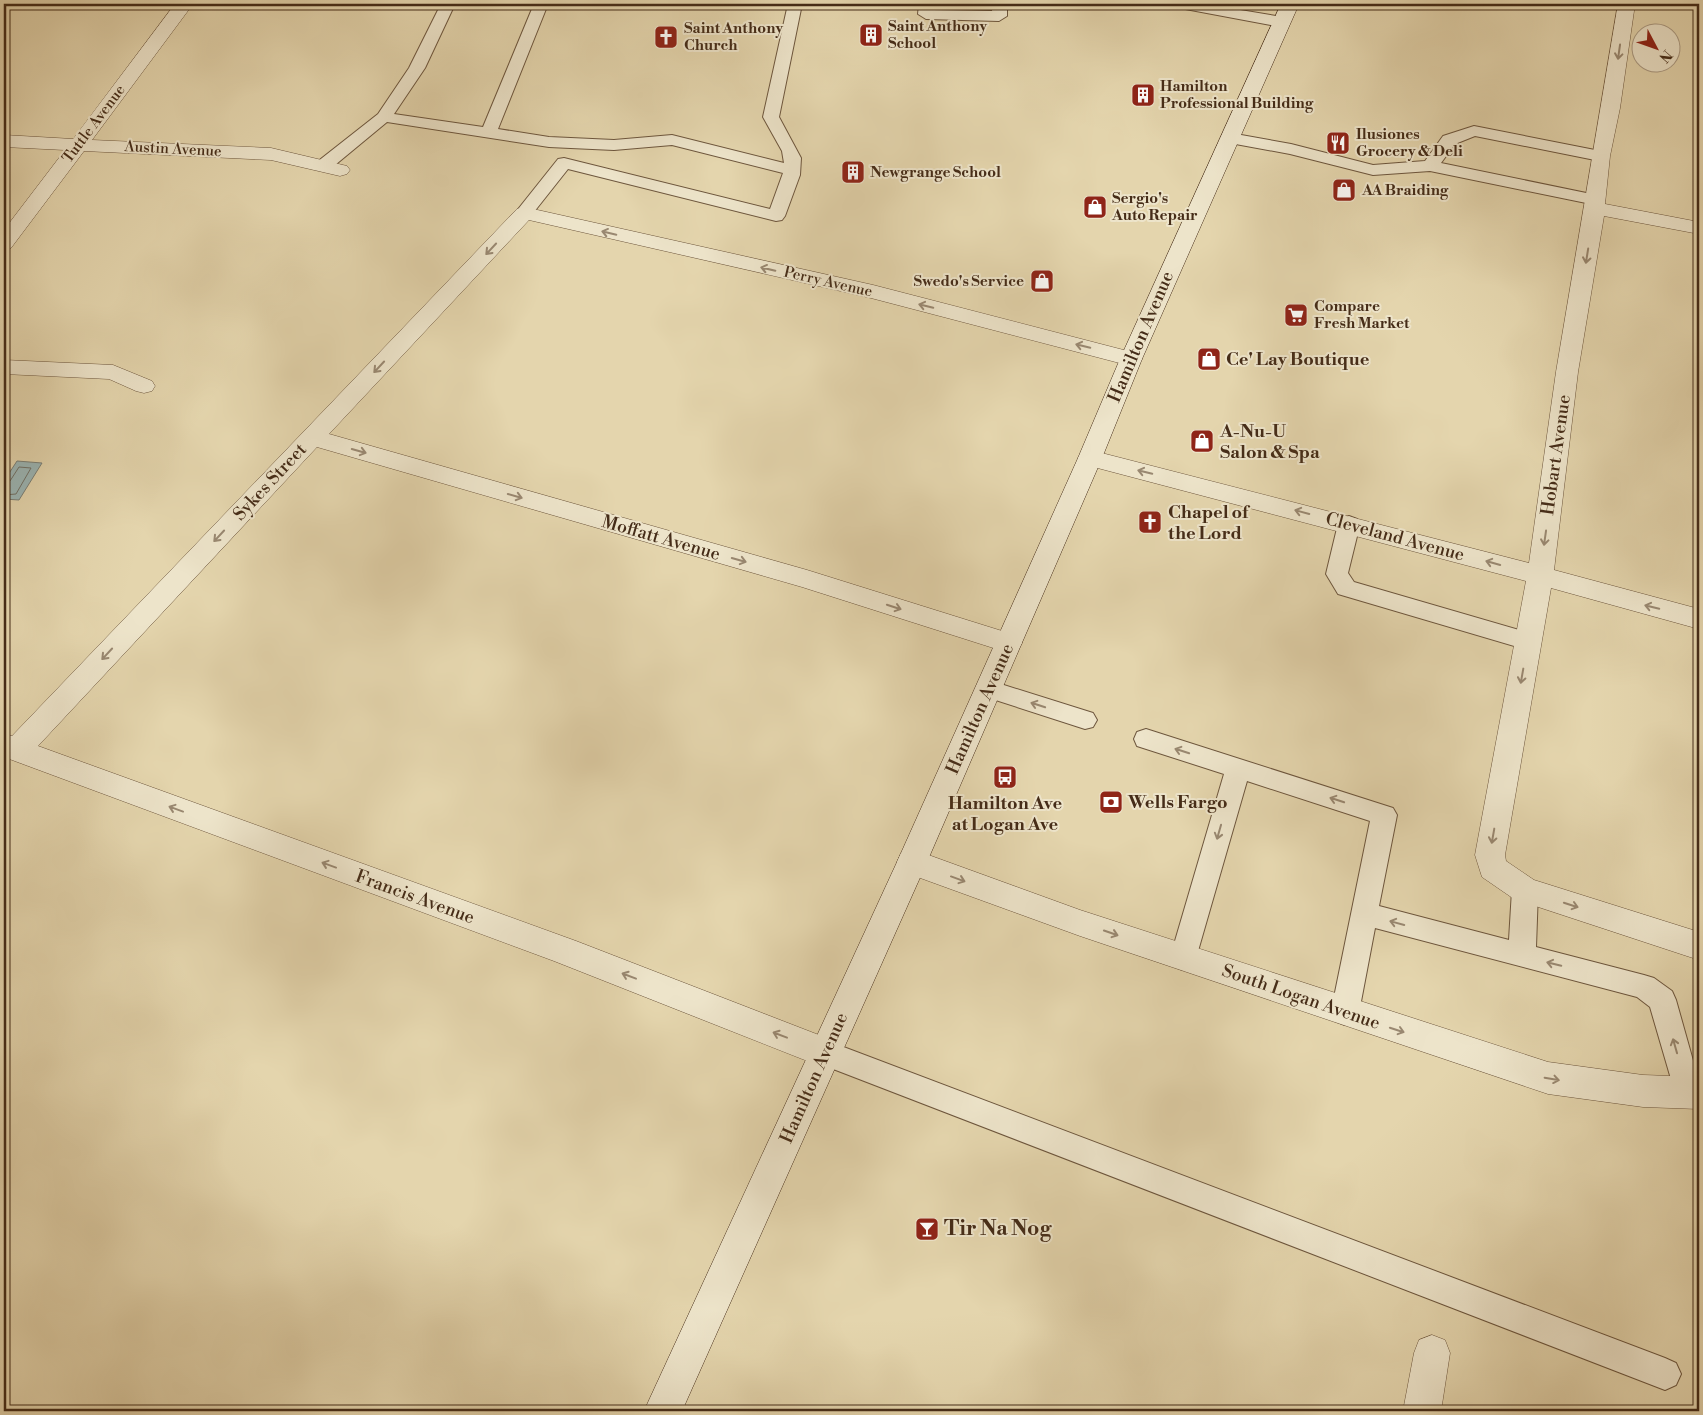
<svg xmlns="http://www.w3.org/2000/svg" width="1703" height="1415" viewBox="0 0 1703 1415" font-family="'Libre Bodoni',serif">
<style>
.water{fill:#9bb6b6;stroke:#797f77}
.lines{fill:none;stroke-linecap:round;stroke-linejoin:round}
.shore{stroke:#707167;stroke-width:1}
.lane-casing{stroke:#6d563d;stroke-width:2}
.street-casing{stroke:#6d563d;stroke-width:1}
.secondary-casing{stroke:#452c18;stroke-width:1}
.lane{fill:#ede4ca;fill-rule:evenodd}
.street{fill:#ede4ca;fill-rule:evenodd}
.secondary{fill:#ede4ca;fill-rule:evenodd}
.oneway{stroke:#998871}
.labels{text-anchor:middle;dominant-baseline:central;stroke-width:4;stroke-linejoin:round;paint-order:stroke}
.far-poi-label{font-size:15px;font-weight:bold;fill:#452c18;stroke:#ede4ca;text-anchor:start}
.far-street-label{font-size:15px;fill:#452c18;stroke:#ede4ca}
.street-label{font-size:18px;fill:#452c18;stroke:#ede4ca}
.poi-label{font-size:18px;font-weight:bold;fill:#452c18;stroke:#ede4ca;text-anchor:start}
.near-poi-label{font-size:21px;font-weight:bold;fill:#452c18;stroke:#ede4ca;text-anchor:start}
</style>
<rect width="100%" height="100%" fill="#e4d5ad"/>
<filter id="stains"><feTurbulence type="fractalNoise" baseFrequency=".004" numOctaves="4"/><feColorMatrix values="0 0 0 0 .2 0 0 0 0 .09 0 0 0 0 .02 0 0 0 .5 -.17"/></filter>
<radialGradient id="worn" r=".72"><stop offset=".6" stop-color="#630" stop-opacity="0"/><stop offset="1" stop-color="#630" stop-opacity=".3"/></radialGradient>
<path class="water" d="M17,461L42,463L19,500L4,499V481Z"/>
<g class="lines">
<path class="shore" d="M4,483L10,481L19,467L31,468L16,494L4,495"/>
<g class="lane-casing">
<path id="lane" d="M441,4H455L425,68L394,114L483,127L534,4H548L498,129L549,137L614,140L672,135L784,163L782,151L763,117L788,4H802L779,117L801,158L800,175L785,216L782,220L776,221L568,169L530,217H518L515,213L558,159L564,158L770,209L783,173L672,145L614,150L549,147L387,122L329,170H317L315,166L317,162L378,114L409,68Z
M919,4H933V10L992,11L993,4H1007V16L999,21L926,19L918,14Z
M1173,4H1204L1282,17L1290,22L1282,27L1180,8L1175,7Z
M1474,126L1600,151L1606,152L1608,156L1606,160L1600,161L1475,136L1455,144L1441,163L1596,195L1602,196L1605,200L1602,204L1596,205L1430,171L1373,175L1290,154L1230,143L1224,142L1222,138L1224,134L1230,133L1291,144L1373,165L1425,161L1443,136Z
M1349,516L1357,519L1360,524L1348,573L1354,582L1536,635L1539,641L1536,647L1528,650L1338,594L1326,574L1338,524L1341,519Z
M988,680L1093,713L1097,720L1093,727L1085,729L980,695L976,689L980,683Z
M1146,729L1393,808L1397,815L1379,906L1509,940L1512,890L1516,882L1525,879L1534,882L1538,890L1536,947L1644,975L1654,978L1672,991L1676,1000L1699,1082L1698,1103L1688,1107L1678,1103L1650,1007L1637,997L1375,928L1359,1012L1355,1021L1345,1025L1335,1021L1331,1012L1370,821L1247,781L1196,958L1193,966L1183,970L1173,966L1170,958L1224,774L1137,746L1134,739L1137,732Z
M825,1040L1665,1358L1676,1363L1681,1374L1676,1385L1665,1390L815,1062L811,1053L815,1044Z"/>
</g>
<g class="street-casing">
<path id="street" d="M175,4H193L92,140L271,148L347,166L350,170L347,174L340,176L271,160L84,151L11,248L4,250V230L65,150L4,147V135L73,139Z
M1618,4H1635L1620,108L1610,156L1605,204L1699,222V234L1604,216L1578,372L1554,570L1699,609V629L1551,588L1505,855L1506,861L1534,880L1699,932V960L1514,899L1482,877L1475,855L1526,581L1090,466L1082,464L1078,458L1082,452L1090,450L1529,563L1556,372Z
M524,207L873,285L1139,354L1142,359L1139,364L1131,366L871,298L529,220L329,434L807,570L1018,636L1022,643L1018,650L1009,653L802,587L317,447L38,746L576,941L837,1042L841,1053L837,1064L825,1068L554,961L4,757V734L12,736L517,209Z
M4,360L113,365L152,381L155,386L152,391L144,393L136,391L109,379L4,374Z
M912,849L1080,910L1548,1062L1643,1075L1699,1077V1109L1643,1107L1548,1094L1080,936L901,871L897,862L901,853Z
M1432,1335L1445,1340L1450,1353L1441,1411H1403L1414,1353L1419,1340Z"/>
</g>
<g class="secondary-casing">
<path id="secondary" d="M1281,4H1299L1142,359L1102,458L927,862L682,1411H644L897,862L1078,458L1120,359Z"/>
</g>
<use href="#lane" class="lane"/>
<use href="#street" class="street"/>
<use href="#secondary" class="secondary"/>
</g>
<defs><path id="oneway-shaft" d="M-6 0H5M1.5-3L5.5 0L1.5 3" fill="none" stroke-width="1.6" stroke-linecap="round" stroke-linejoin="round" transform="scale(1.25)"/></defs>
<g class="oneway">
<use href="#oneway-shaft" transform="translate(1619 52) rotate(98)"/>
<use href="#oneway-shaft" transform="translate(609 233) rotate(-167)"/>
<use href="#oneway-shaft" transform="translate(491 249) rotate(133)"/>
<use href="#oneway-shaft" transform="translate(1587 256) rotate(99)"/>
<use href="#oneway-shaft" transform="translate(768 269) rotate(-167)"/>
<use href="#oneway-shaft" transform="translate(926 306) rotate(-166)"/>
<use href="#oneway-shaft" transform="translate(1083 346) rotate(-166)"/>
<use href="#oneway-shaft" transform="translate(379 367) rotate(133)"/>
<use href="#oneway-shaft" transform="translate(359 451) rotate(16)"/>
<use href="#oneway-shaft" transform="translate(1145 472) rotate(-166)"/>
<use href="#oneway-shaft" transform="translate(515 496) rotate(16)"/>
<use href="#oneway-shaft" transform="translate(1302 512) rotate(-165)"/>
<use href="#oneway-shaft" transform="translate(219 536) rotate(133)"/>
<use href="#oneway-shaft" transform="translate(1545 538) rotate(98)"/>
<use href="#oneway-shaft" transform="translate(739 560) rotate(16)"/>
<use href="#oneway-shaft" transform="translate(1493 563) rotate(-164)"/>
<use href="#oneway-shaft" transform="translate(894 607) rotate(18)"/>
<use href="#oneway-shaft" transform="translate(1652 607) rotate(-166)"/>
<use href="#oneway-shaft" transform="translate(107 654) rotate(133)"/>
<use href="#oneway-shaft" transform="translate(1522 676) rotate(100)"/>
<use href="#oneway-shaft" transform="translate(1038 705) rotate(-162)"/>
<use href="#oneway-shaft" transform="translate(1182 751) rotate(-162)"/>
<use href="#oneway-shaft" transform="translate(1337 800) rotate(-162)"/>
<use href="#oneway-shaft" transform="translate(176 809) rotate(-160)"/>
<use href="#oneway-shaft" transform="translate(1219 832) rotate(106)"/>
<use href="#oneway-shaft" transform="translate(1493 836) rotate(100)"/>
<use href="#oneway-shaft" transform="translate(329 865) rotate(-160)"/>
<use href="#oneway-shaft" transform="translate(958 879) rotate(20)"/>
<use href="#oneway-shaft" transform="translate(1571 905) rotate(18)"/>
<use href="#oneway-shaft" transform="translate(1397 923) rotate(-165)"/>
<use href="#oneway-shaft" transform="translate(1111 933) rotate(19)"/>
<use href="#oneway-shaft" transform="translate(1554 964) rotate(-166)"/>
<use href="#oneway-shaft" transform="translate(629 976) rotate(-159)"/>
<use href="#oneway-shaft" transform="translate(1397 1030) rotate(18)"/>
<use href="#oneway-shaft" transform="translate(780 1035) rotate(-159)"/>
<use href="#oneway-shaft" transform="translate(1675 1046) rotate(-106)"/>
<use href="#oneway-shaft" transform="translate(1552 1079) rotate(10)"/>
</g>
<defs>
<g id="building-square" transform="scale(1.25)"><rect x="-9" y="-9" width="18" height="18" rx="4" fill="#8f2418" stroke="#ede4ca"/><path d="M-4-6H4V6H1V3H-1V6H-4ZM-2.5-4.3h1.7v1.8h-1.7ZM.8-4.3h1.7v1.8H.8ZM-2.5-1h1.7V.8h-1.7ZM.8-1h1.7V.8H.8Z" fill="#fff"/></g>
<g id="church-square" transform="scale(1.25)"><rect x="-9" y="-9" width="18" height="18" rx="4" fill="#8f2418" stroke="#ede4ca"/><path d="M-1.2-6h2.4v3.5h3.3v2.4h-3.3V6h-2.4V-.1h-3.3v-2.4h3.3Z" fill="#fff"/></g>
<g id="restaurant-square" transform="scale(1.25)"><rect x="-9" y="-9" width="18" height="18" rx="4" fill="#8f2418" stroke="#ede4ca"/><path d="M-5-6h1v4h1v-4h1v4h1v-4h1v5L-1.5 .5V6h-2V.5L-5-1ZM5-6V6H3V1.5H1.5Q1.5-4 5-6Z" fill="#fff"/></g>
<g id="shop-square" transform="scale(1.25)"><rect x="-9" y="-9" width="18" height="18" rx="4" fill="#8f2418" stroke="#ede4ca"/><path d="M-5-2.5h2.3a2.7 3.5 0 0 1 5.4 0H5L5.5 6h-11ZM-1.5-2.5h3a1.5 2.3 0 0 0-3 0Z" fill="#fff"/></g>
<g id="supermarket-square" transform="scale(1.25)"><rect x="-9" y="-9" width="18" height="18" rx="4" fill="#8f2418" stroke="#ede4ca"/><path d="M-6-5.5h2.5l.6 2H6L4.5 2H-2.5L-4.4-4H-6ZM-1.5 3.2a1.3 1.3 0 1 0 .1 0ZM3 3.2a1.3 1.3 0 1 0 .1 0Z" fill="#fff"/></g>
<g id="bus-square" transform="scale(1.25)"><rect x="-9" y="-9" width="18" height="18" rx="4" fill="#8f2418" stroke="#ede4ca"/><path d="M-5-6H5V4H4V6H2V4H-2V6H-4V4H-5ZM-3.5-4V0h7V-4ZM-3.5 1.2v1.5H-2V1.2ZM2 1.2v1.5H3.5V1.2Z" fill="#fff"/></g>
<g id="bank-square" transform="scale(1.25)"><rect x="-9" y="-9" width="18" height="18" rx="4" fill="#8f2418" stroke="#ede4ca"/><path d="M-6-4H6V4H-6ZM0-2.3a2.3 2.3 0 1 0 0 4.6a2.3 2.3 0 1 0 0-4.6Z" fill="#fff"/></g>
<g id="bar-square" transform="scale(1.25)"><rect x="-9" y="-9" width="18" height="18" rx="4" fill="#8f2418" stroke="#ede4ca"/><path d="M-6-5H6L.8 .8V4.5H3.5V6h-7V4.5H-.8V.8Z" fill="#fff"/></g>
</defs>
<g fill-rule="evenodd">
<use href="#building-square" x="871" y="35"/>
<use href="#church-square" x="666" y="37"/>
<use href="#building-square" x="1143" y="95"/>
<use href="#restaurant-square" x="1338" y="143"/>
<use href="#building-square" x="853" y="172"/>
<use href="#shop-square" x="1344" y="190"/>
<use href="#shop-square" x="1095" y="207"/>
<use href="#shop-square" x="1042" y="281"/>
<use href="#supermarket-square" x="1296" y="315"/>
<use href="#shop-square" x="1209" y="359"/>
<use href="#shop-square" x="1202" y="441"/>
<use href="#church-square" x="1150" y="522"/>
<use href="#bus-square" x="1005" y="777"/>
<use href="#bank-square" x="1111" y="802"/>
<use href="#bar-square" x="927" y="1229"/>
</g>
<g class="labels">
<g class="far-poi-label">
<text x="888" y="26">Saint Anthony<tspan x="888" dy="17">School</tspan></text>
<text x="684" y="28">Saint Anthony<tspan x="684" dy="17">Church</tspan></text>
<text x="1160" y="86">Hamilton<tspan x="1160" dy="17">Professional Building</tspan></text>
<text x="1356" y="134">Ilusiones<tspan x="1356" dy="17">Grocery &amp; Deli</tspan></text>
<text x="870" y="172">Newgrange School</text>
<text x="1362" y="190">AA Braiding</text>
<text x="1112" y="198">Sergio's<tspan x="1112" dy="17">Auto Repair</tspan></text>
<text x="1024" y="281" text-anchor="end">Swedo's Service</text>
<text x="1314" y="306">Compare<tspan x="1314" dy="17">Fresh Market</tspan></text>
</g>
<g class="far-street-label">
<text transform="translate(94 124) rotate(-53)">Tuttle Avenue</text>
<text transform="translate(173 149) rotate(3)">Austin Avenue</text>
<text transform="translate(828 282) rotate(13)">Perry Avenue</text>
</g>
<g class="street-label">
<text transform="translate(1141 337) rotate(-67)">Hamilton Avenue</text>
<text transform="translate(1556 455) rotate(-82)">Hobart Avenue</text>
<text transform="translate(270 482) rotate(-47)">Sykes Street</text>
<text transform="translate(1395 537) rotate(15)">Cleveland Avenue</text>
<text transform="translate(661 538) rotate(16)">Moffatt Avenue</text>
<text transform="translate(980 709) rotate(-66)">Hamilton Avenue</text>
<text transform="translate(415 897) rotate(20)">Francis Avenue</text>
<text transform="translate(1301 997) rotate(19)">South Logan Avenue</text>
<text transform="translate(814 1078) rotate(-66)">Hamilton Avenue</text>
</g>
<g class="poi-label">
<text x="1226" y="359">Ce' Lay Boutique</text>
<text x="1220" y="431">A-Nu-U<tspan x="1220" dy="21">Salon &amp; Spa</tspan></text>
<text x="1168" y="512">Chapel of<tspan x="1168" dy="21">the Lord</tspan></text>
<text x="1128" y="802">Wells Fargo</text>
<text x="1005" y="803" text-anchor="middle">Hamilton Ave<tspan x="1005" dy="21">at Logan Ave</tspan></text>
</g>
<g class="near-poi-label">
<text x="944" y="1229">Tir Na Nog</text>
</g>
</g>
<rect width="1703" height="1415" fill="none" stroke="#e4d5ad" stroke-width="20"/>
<rect x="5" y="5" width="1693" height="1405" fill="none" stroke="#452c18" stroke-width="2.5"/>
<rect x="10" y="10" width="1683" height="1395" fill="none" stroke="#452c18"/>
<g transform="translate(1656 48) rotate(131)"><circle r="24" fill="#ede4ca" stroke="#aa9a83"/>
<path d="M0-4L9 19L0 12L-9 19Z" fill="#8f2418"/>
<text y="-8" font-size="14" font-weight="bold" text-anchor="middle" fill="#452c18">N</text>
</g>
<rect width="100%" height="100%" filter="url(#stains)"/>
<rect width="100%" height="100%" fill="url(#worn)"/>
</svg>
